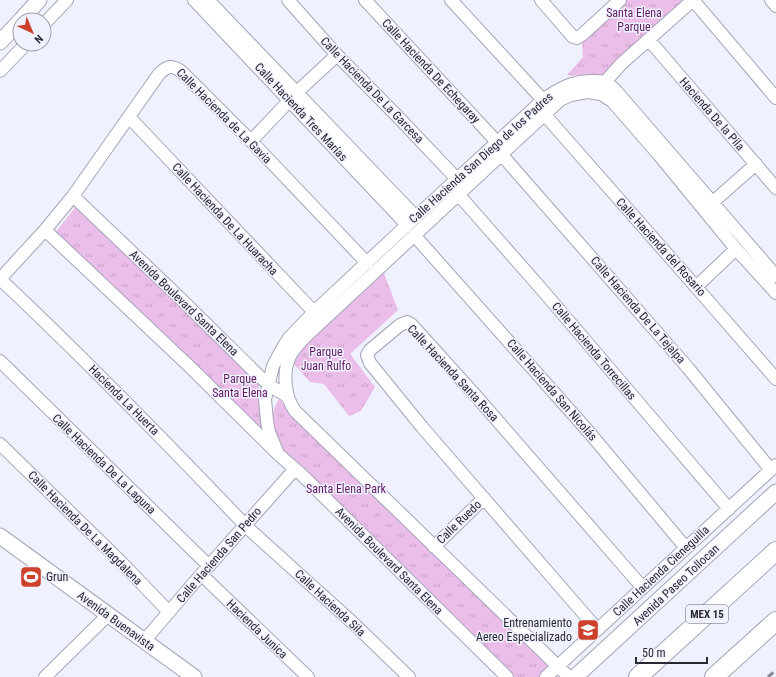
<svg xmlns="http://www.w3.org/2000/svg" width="776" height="677" viewBox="0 0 776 677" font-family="'Roboto Condensed',sans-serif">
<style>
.grass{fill:url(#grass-tufts)}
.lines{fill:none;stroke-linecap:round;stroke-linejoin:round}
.minor-casing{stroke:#a3a5b9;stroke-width:14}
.major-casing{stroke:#a3a5b9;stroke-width:17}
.highway-casing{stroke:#a3a5b9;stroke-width:20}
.minor{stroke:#fff;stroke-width:12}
.major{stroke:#fff;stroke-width:15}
.highway{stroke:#fff;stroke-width:18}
.rail{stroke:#878791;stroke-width:3;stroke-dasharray:7 7;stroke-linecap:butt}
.labels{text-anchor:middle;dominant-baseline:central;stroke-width:3;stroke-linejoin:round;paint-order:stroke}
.shield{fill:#f0f1fe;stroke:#65656e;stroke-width:1}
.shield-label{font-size:11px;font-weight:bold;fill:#292931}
.park-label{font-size:12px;fill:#631e65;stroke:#f0f1fe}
.street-label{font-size:12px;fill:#292931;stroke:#f0f1fe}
.poi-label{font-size:12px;fill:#292931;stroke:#f0f1fe;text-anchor:start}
</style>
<defs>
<pattern id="grass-tufts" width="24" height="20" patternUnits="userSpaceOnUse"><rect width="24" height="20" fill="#ebbeea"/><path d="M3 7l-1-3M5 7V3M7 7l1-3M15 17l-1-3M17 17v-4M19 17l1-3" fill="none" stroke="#caa3c9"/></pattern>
</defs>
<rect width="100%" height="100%" fill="#f0f1fe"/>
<path class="grass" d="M626,0H686L600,78L567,75L583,57L582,41Z
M77,205L260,379C256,399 261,417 264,437L55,233Z
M382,268L398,310L350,354L375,387L361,411L349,416L324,384L310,382L294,364L302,348Z
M279,399L550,666L540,677H512L286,454C273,434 266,421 279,399Z"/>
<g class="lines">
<g class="minor-casing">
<path id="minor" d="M194,0L407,225
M208,0L416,217
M288,0L337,55L399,118L457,179
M365,0L497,142
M451,0L543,100
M541,0L573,37L577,38L583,34L620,0
M693,0L776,98
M771,0L776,6
M44,24L67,0
M649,40L776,188
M0,71L26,44
M603,89L605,82L621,64L693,0
M296,93L337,55
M544,114L696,287L776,379
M129,117L314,312
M251,141L289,101
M501,154L688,368L771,470
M458,194L544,292L729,509
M73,196L181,299L260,377L272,387L287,396
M713,202L756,164
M45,230L189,366L278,454L301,474L507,677
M414,235L588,431L686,548
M0,279L45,230L73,196L159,74C167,66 172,64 182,72L251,141L367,263
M0,279C84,358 165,441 245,525
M696,287L736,249
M0,361L209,566
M0,444L119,560L169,612
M278,454L269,432L267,421L265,399L273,366L282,349L289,338L314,312L407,225L543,100C559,88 573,81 593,81C596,81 602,81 605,82C610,84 614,89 617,92L776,276
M250,530L353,623L409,677
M434,547L484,498
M207,580L308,677
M597,629L422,427L370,363L367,355L370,350L400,325L407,322L411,324L476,396L643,588
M144,641L199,577L295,469
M45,677L108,615
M546,677L776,465
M569,677L295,411C285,397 282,373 290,356C294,349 300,342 306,336L560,100L571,95L588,92L601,94L612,101L659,155L736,249L776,293"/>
</g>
<g class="major-casing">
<path id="major" d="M21,20L39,0
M0,42L20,21
M0,536L194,677
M575,677L776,492"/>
</g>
<g class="highway-casing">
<path id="highway" d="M638,677L776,551
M714,677L776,621"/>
</g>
<use href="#minor" class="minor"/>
<use href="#major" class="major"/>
<use href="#highway" class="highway"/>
<path class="rail" d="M768,677L776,670"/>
</g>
<defs>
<g id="stadium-square" transform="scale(1.15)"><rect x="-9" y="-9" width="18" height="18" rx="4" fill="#cd412a" stroke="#f0f1fe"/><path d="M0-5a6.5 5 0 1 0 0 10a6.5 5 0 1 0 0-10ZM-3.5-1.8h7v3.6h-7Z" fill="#fff"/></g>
<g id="university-square" transform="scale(1.15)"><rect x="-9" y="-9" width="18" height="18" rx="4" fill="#cd412a" stroke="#f0f1fe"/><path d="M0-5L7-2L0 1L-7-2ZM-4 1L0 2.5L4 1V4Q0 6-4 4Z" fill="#fff"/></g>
</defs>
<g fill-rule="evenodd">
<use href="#stadium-square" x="31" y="577"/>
<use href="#university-square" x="588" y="630"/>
</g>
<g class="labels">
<rect class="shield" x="686" y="605" width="42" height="18" rx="3"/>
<g class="shield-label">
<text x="707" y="614">MEX 15</text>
</g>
<g class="park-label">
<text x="634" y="13">Santa Elena<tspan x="634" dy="14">Parque</tspan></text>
<text x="326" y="352">Parque<tspan x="326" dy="14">Juan Rulfo</tspan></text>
<text x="240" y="379">Parque<tspan x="240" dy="14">Santa Elena</tspan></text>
<text x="346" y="489">Santa Elena Park</text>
</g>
<g class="street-label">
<text transform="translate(431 71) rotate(47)">Calle Hacienda De Echegaray</text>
<text transform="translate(372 90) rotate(46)">Calle Hacienda De La Garcesa</text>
<text transform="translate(301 112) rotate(47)">Calle Hacienda Tres Marías</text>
<text transform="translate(712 114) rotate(49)">Hacienda De la Pila</text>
<text transform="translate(224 116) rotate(45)">Calle Hacienda de La Gavia</text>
<text transform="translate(481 158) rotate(-42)">Calle Hacienda San Diego de los Padres</text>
<text transform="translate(225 219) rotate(47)">Calle Hacienda De La Huaracha</text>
<text transform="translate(661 247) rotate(48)">Calle Hacienda del Rosario</text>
<text transform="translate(184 303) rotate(44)">Avenida Boulevard Santa Elena</text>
<text transform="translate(638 310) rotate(49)">Calle Hacienda De La Tejalpa</text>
<text transform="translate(594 351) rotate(50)">Calle Hacienda Torrecillas</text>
<text transform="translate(453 373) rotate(47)">Calle Hacienda Santa Rosa</text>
<text transform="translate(552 390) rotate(49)">Calle Hacienda San Nicolás</text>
<text transform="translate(124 400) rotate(45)">Hacienda La Huerta</text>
<text transform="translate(104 464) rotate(44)">Calle Hacienda De La Laguna</text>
<text transform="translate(459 522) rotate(-44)">Calle Ruedo</text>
<text transform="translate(85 528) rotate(45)">Calle Hacienda De La Magdalena</text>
<text transform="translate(219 555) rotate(-49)">Calle Hacienda San Pedro</text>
<text transform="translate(389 561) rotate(45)">Avenida Boulevard Santa Elena</text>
<text transform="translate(661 571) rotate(-43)">Calle Hacienda Cieneguilla</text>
<text transform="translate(676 585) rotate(-43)">Avenida Paseo Tollocan</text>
<text transform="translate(330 603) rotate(43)">Calle Hacienda Sila</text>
<text transform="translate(116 621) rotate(36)">Avenida Buenavista</text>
<text transform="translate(257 629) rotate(44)">Hacienda Junica</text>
</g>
<g class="poi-label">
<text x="46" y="577">Grun</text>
<text x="572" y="623" text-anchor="end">Entrenamiento<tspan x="572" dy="14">Aereo Especializado</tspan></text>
</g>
</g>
<g transform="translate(32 32) rotate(136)"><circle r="19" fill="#f0f1fe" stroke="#a0a1ac"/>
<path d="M0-3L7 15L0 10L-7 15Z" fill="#cd412a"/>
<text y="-6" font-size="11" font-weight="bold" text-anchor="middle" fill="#292931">N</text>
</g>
<path d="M636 657v6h71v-6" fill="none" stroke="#292931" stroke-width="2"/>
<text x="642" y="657" font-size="12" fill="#292931" stroke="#f0f1fe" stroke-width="3" paint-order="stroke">50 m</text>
</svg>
